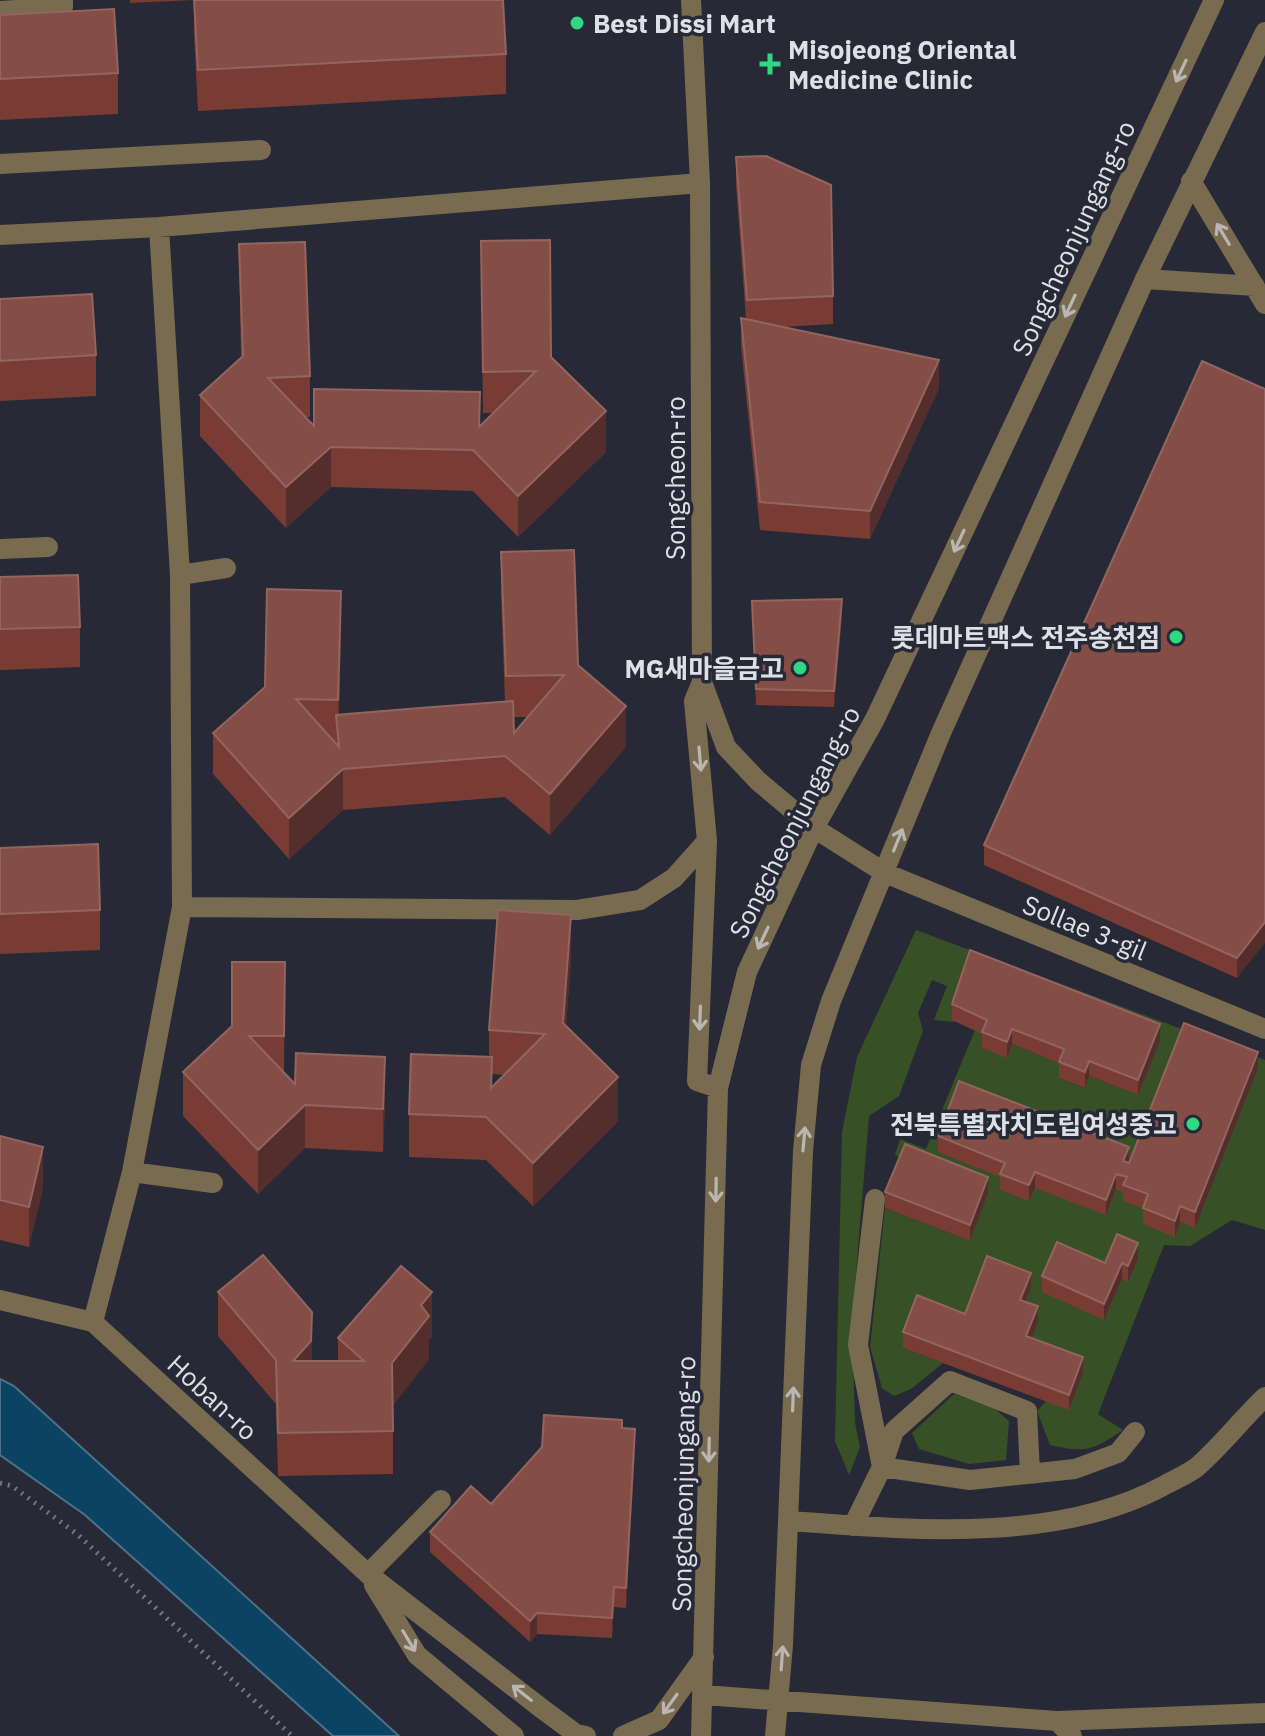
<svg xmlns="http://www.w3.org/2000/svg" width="1265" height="1736" viewBox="0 0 1265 1736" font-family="'IBM Plex Sans','Noto Sans KR',sans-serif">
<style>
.green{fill:#385025}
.water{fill:#0d4362;stroke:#4c728a;stroke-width:2}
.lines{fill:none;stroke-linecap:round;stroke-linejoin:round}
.path{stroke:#747781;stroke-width:5;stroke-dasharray:2 6;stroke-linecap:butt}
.minor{stroke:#786b50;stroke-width:20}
.wall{fill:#793c34;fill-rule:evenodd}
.shaded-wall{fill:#532e2c}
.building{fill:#844e47;stroke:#926560;stroke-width:2}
.oneway{stroke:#bab7b3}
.poi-dot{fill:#30d883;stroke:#272a36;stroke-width:3}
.labels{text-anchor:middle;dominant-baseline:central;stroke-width:7;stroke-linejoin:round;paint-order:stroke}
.poi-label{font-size:26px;font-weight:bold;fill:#dee0e8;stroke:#272a36;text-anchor:end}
.street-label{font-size:26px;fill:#dee0e8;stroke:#272a36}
</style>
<rect width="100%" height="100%" fill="#272a36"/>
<path class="green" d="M916,930L1265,1060V1230L1232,1220L1190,1246L1164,1245L1098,1414L1123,1430C1092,1451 1085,1453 1050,1445L1037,1411L1046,1401L1026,1352L1037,1323L965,1329L903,1348L943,1363L911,1389L894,1396L882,1388L870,1347L885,1208L970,1241L905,1160L895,1155L900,1139L926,1149L975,1030L987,1036L982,1048L1007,1057L1012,1044L1064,1065L1059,1078L1084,1088L1089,1076L1138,1095L1160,1040L934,1020L947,986L932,980L918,1013L923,1031L899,1096L869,1116L852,1321L855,1423L860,1447L849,1475L835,1441L842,1132L857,1057Z
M954,1394L995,1409L1009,1421L1006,1460L969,1464L919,1449L912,1433Z"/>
<path class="water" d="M0,1379L14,1386L399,1736H333L85,1515L0,1455Z"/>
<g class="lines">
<path class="path" d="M0,1483L12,1486L77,1534L292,1736"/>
<path class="minor" d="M691,0L700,183L702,682L726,747L758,781L814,828L885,873L1265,1029
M0,11L63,7V0
M0,164L261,150
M1191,181L1265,304
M0,235L159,227L700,183
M1145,279L1255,286
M0,549L48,547
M180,575L226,568
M702,682L694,701L707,841L697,1081L718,1088
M182,907L577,910L640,900L674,878L707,841
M132,1172L213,1183
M875,1199L858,1345L882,1467
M0,1300L93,1322L368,1574L541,1708L576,1734L586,1736
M93,1322L132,1172L182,907L180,575L159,227
M882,1467L894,1431L950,1381L1027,1411L1030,1473
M789,1521C909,1530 1057,1544 1165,1485C1176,1479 1188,1474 1197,1467C1221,1446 1242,1419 1265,1397
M853,1526L882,1467L970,1480L1075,1469L1118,1453L1135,1432
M368,1574L441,1500
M374,1585L417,1655L514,1736
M704,1695L1057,1721L1072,1736
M1057,1721L1265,1713
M623,1736L659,1720L704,1657
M701,1736L718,1088L747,972L814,828L875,719L1214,0
M775,1736L783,1645L803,1151L811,1065L831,1001L941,733L1145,279L1265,32"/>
</g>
<path class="wall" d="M130,0H193L130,3Z
M194,0L506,54V94L198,111L194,34Z
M0,15L118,73V114L0,120Z
M736,157L833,296V324L782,327L939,388L870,539L760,530L741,346V318L746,319L736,185Z
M481,241L551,357L606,452L518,537L473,491L331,487L286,528L200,436V395L241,357L239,244L310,376V417H305L314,426H480L493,413H483Z
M0,299L96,355V396L0,401Z
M1265,389L1237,978L984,865V845Z
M501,552L578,665L626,747L550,835L505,797L343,810L289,859L213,774V733L341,631L339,715L505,702L501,593ZM513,717H528L514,733Z
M0,577L80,627V667L0,670Z
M752,601L842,615L834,707L756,705Z
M0,848L100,910V950L0,954Z
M571,959L566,1026L618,1121L533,1206L486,1160L409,1157V1114L489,1057V1030ZM492,1074L504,1075L492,1087Z
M285,962L284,1073L295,1084L385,1101L383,1152L305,1148L258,1194L183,1116V1072L232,1026Z
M952,1004L1160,1040L1138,1095L1089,1076L1085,1088L1059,1078V1063L1012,1044L1007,1058L982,1048V1034L952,1020Z
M1258,1068L1195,1228L1180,1222L1175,1237L1143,1224V1208L1123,1201V1192L1116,1189L1106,1215L1035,1188L1029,1201L1000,1190V1177L938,1152V1136L1129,1147V1163Z
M0,1136L43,1187L29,1247L0,1240Z
M885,1192L988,1193L970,1241L885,1208Z
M1138,1259L1128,1282L1122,1279L1104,1320L1042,1292V1276L1105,1263Z
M1031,1288L1026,1302L1038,1322L1032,1338L1083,1373L1069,1410L903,1348V1332L965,1314Z
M218,1292L312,1361H338V1338L432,1336L429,1340V1359L393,1405V1474L278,1476L276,1404L218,1336Z
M622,1428L635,1449L626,1608L614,1607L612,1638L537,1634L530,1642L430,1552V1532L491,1504Z"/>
<path class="shaded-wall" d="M939,360V388L870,539V511Z
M606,411V452L518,537V496Z
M331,447V487L286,528V487Z
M341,591V631L338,741V700Z
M842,599V615L834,707V691Z
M626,706V747L550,835V794Z
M343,769V810L289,859V818Z
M571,915V959L563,1066V1023Z
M1265,922V943L1237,978V958Z
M1160,1024V1040L1138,1095V1080Z
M1012,1029V1044L1007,1058V1042Z
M1258,1052V1068L1195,1228V1212Z
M385,1057V1101L383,1152V1109Z
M1089,1061V1076L1085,1088V1072Z
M618,1077V1121L533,1206V1163Z
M305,1105V1148L258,1194V1150Z
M43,1147V1187L29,1247V1207Z
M1129,1147V1163L1123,1177V1161Z
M1035,1172V1188L1029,1201V1185Z
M1116,1174V1189L1106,1215V1200Z
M988,1177V1193L970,1241V1225Z
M1180,1206V1222L1175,1237V1221Z
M1138,1243V1259L1128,1282V1266Z
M1122,1263V1279L1104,1320V1304Z
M1031,1273V1288L1020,1316V1300Z
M432,1292V1336L429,1340V1359L392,1407V1363L421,1305Z
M1038,1306V1322L1026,1352V1336Z
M312,1312V1356L311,1384L293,1361Z
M1083,1357V1373L1069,1410V1395Z
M635,1429V1449L626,1608V1588Z
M614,1587V1607L612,1638V1618Z
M537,1613V1634L530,1642V1621Z"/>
<path class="building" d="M194,0H503L506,54L198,70Z
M114,9L118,73L0,79V15Z
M766,156L831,185L833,296L747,300L736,157Z
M550,240L551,357L606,411L518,496L473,450L331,447L286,487L200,395L243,356L239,244L305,242L310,376L268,378L314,426V389L480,392L479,427L536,371L483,372L481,241Z
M92,294L96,355L0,361V299Z
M741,318L939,360L870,511L760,502Z
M1202,361L1265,389V922L1237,958L984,845Z
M574,550L578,665L626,706L550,794L505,756L343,769L289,818L213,733L265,687L267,589L341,591L338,700L296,699L339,747L336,715L420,708L513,701L514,733L564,675L506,676L501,552Z
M78,575L80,627L0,629V577Z
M842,599L834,691L756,689L752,601Z
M98,844L100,910L0,914V848Z
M498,910L571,915L563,1023L618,1077L533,1163L486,1117L409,1114L411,1054L492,1057L491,1088L545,1034L489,1030Z
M970,950L1160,1024L1138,1080L1089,1061L1085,1072L1059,1062L1064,1049L1012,1029L1007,1042L982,1032L987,1020L952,1004Z
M232,962H285L284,1036H249L295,1084L296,1053L385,1057L383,1109L305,1105L258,1150L183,1072L232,1026Z
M1184,1023L1258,1052L1195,1212L1180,1206L1175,1221L1143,1208L1148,1194L1123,1185L1127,1177L1116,1174L1106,1200L1035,1172L1029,1185L1000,1174L1005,1163L938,1136L959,1081L1129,1147L1123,1161L1129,1163Z
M0,1136L43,1147L29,1207L0,1200Z
M905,1144L988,1177L970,1225L885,1192Z
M1117,1234L1138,1243L1128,1266L1122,1263L1104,1304L1042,1276L1057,1242L1105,1263Z
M263,1255L312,1312L311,1341L293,1361H364L338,1338L401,1266L432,1292L421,1305L429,1316L392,1363L393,1431L278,1433L276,1360L218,1292Z
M987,1256L1031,1273L1020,1300L1038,1306L1026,1336L1083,1357L1069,1395L903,1332L917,1295L965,1314Z
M544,1415L622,1420V1428L635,1429L626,1588L614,1587L612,1618L537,1613L530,1621L430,1532L471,1486L491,1504L542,1447Z"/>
<defs><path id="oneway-shaft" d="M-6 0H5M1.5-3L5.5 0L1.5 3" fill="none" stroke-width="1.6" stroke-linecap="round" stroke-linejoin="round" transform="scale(2)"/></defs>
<g class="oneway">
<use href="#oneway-shaft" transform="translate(1181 71) rotate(115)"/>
<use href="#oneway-shaft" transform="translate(1223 234) rotate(-121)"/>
<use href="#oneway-shaft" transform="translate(1070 306) rotate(115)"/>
<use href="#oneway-shaft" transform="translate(959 541) rotate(115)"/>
<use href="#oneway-shaft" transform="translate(700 759) rotate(85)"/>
<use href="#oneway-shaft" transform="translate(898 840) rotate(-68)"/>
<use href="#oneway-shaft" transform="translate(763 938) rotate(115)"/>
<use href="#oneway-shaft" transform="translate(700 1018) rotate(92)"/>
<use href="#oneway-shaft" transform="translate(804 1139) rotate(-85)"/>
<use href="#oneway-shaft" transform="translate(716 1190) rotate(91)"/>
<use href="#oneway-shaft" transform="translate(793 1399) rotate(-88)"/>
<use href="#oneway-shaft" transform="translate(709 1450) rotate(91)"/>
<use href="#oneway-shaft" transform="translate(409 1641) rotate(59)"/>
<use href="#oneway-shaft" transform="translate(782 1658) rotate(-86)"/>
<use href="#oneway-shaft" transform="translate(522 1693) rotate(-142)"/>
<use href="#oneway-shaft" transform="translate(670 1704) rotate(126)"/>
</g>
<g class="poi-dot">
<circle cx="577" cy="23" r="8"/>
<path d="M766 52h8v8h8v8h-8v8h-8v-8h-8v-8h8z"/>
<circle cx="1176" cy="637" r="8"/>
<circle cx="800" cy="668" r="8"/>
<circle cx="1193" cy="1124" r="8"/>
</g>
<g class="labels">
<g class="poi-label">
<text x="593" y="23" text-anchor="start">Best Dissi Mart</text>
<text x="788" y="49" text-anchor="start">Misojeong Oriental<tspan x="788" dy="30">Medicine Clinic</tspan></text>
<text x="1160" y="637">롯데마트맥스 전주송천점</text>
<text x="784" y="668">MG새마을금고</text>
<text x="1177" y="1124">전북특별자치도립여성중고</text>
</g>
<g class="street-label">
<text transform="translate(1073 238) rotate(-65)">Songcheonjungang-ro</text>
<text transform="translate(675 478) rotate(-90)">Songcheon-ro</text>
<text transform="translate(794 822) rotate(-63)">Songcheonjungang-ro</text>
<text transform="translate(1085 927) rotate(22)">Sollae 3-gil</text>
<text transform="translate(213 1397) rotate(43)">Hoban-ro</text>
<text transform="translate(683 1484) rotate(-89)">Songcheonjungang-ro</text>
</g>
</g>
</svg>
